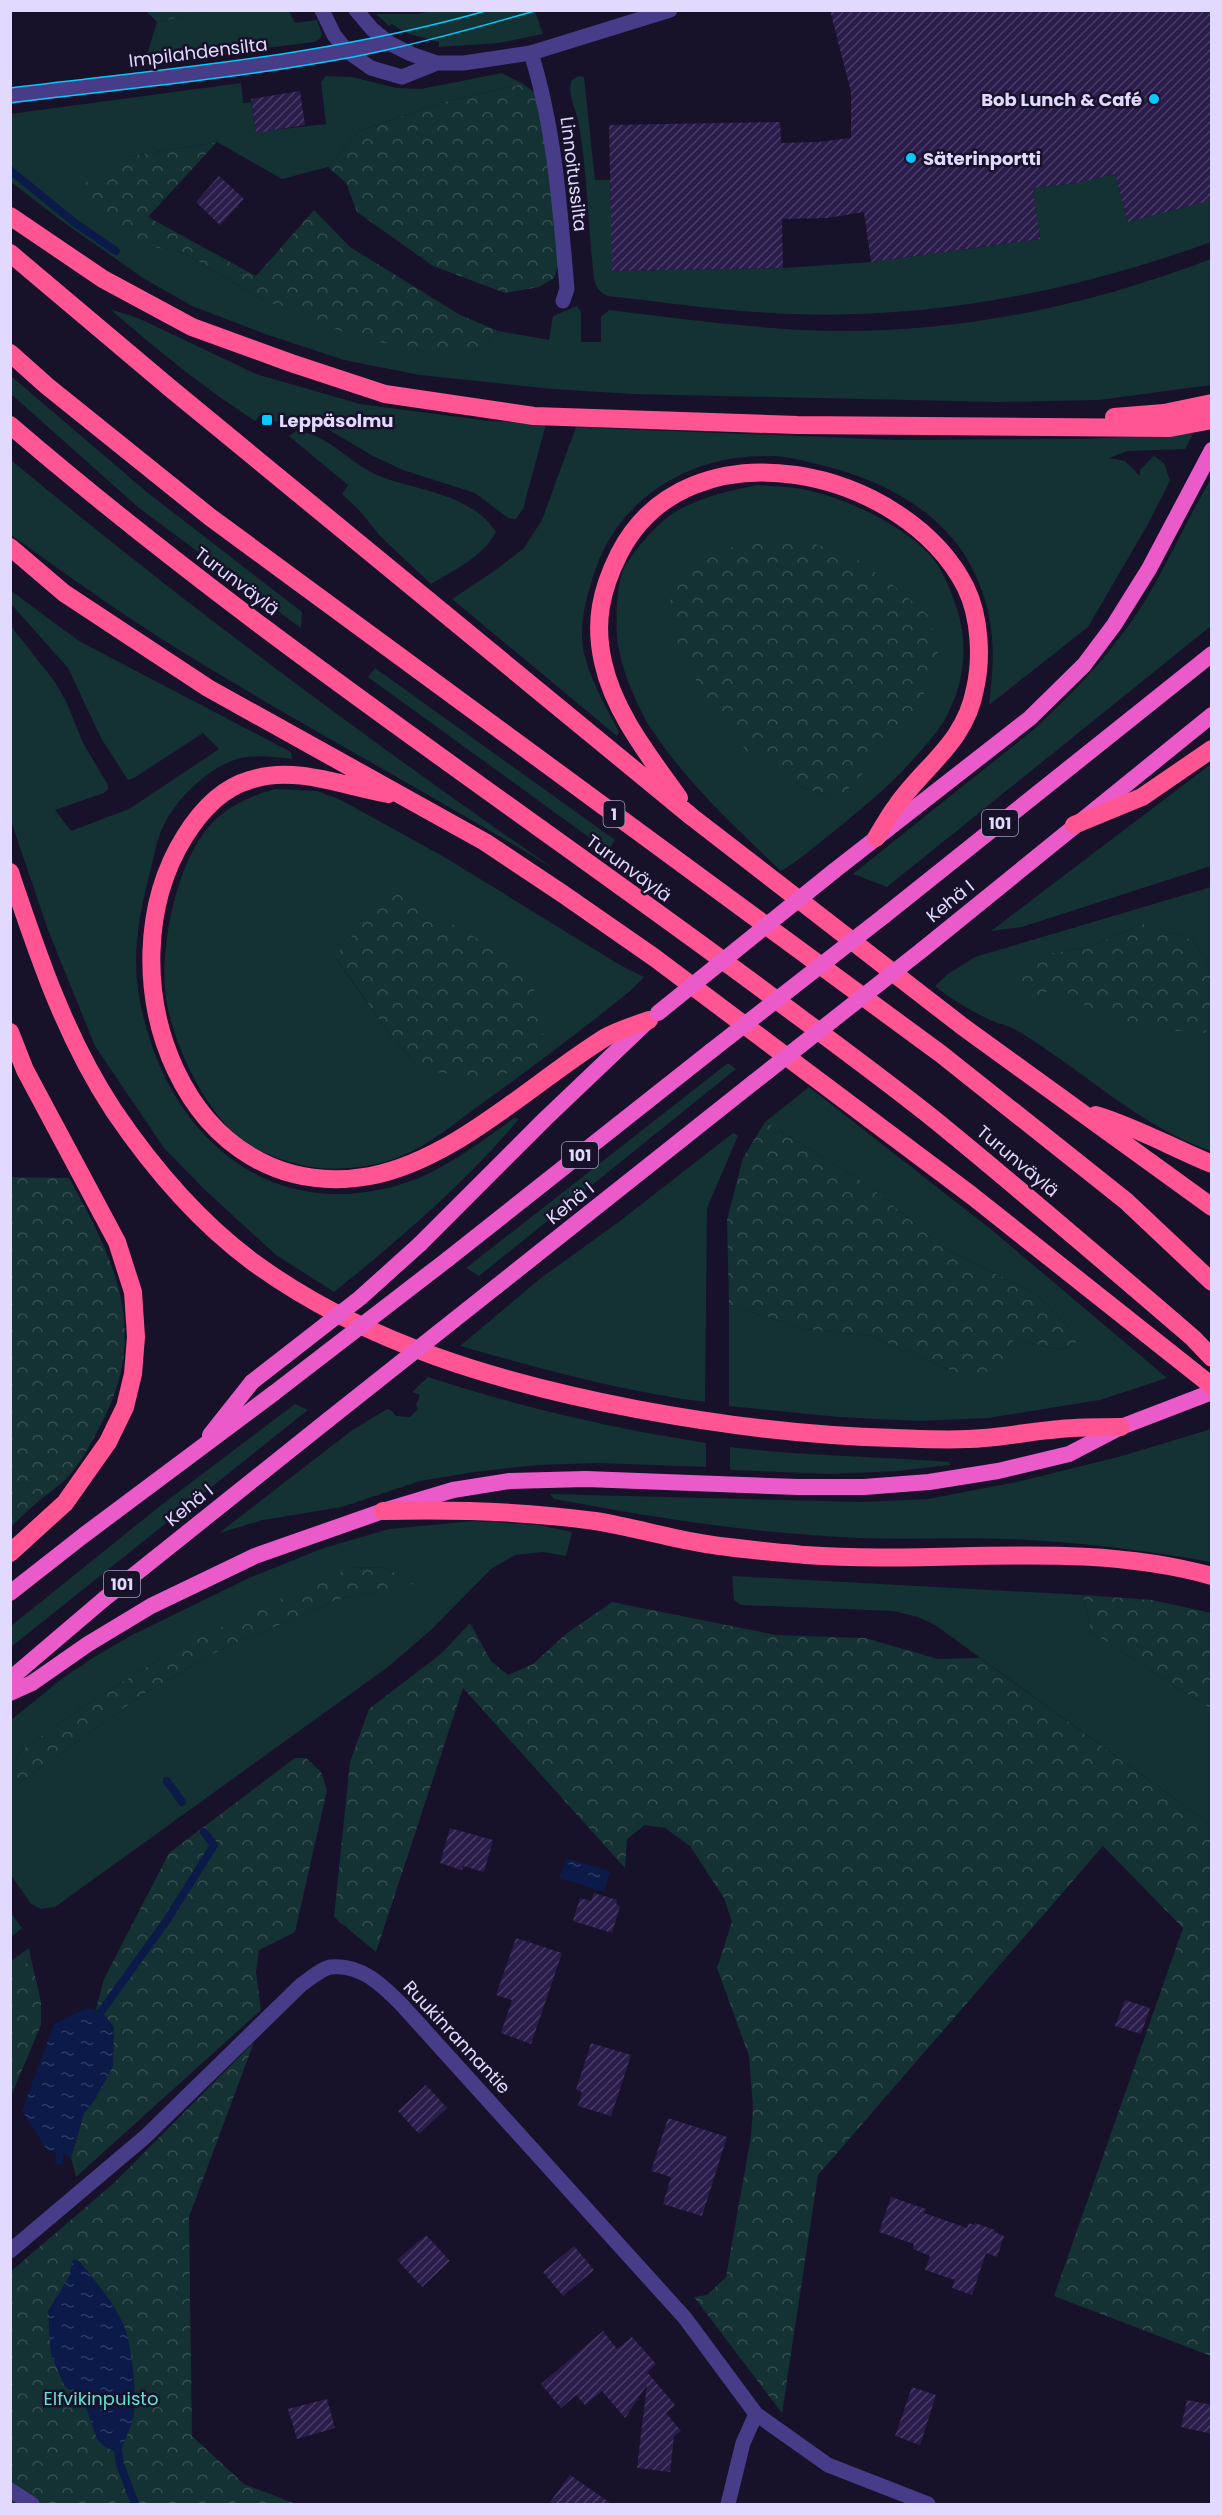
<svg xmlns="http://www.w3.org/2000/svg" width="1222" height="2515" viewBox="0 0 1222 2515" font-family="Poppins,sans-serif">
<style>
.green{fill:#143134;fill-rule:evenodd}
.forest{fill:url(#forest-crowns)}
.water{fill:url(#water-ripples)}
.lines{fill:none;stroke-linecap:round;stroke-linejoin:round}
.stream{stroke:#0b1a48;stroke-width:8}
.building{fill:url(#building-hatch)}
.minor{stroke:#473c88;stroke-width:15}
.tertiary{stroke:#473c88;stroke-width:15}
.trunk{stroke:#ea5bc9;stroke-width:16}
.motorway{stroke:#ff5593;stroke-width:18}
.tram{stroke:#06c9fe;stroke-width:1.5}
.trunk-bridge{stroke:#ea5bc9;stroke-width:16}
.poi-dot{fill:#06c9fe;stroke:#18112a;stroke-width:2}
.labels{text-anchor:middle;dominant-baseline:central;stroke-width:5;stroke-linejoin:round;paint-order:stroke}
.shield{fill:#18112a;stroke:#a59dbf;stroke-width:1.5}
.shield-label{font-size:16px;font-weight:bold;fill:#e2d9ff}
.street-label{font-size:18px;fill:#e2d9ff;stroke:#18112a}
.poi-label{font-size:18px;font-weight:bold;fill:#e2d9ff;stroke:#18112a;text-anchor:start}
.park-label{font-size:18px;fill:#64e1cf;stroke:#18112a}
</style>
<defs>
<pattern id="forest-crowns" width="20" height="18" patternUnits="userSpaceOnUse" patternTransform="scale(1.5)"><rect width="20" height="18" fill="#143134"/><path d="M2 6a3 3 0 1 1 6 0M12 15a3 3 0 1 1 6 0" fill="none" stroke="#364e52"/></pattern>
<pattern id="water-ripples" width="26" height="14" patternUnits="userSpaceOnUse" patternTransform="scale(1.5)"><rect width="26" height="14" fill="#0b1a48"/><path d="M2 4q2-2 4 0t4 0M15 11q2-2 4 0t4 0" fill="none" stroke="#2e3b63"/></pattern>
<pattern id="building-hatch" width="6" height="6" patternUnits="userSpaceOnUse" patternTransform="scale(1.5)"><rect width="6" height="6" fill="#2b1d4b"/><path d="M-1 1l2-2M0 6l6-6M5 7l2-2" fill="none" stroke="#493d66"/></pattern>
</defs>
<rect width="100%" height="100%" fill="#18112a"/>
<path class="green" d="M212,11H289L295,23L317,20L322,34L320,39L314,42L147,63L146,58L157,22Z
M433,11H535L543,34L499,43L439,47V42L406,33L392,24L389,26L376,14H416Z
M502,73L523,84L443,102L359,131L328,167L282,179L217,142L126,157L133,242L184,253L263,300L472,355L498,331L549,340L553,316L577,306L581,312V342H601V317L609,310C683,319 756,329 830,331C961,333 1091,305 1211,259V385L1099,400L998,402L632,394L552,389L420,375L344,360L265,334L192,306L143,278L59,219L11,182L10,114L241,83L243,103L251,102L256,132L326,124L321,82L326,76L352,77L397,88L421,89Z
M579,76L584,77L595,180H610L613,271L783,268L871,262L1040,239L1033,188L1075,183L1115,174L1128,222L1211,200V242C1070,293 922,322 771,313C716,310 662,302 608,296C595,290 594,282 593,269C588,221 587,173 579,125C577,111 566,93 572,80Z
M110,309L138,318L256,374L360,404L489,421L546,424L523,509L516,519L508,518L475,493L403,470L373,456L312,420L288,416L276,422L263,412L255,421C204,388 156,349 110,309Z
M11,376L148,493L302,612L301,628L139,508L11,394Z
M576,427L895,440L1083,439L1194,433L1185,449L1128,451L1109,458L1125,461L1140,476V470L1154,456L1164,463L1170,481L1148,524L1088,627L989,705C995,655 996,618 974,572C948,516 889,483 832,468C812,463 791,456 770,456C693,454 622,495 596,568C587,595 578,624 584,653C590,680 606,707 619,732L617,736L452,599L497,569L524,548L542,520Z
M296,431C327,433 349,463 377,475C416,491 471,493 496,532C483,557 454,570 431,584L380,536L360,511L342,494L348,485L289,436Z
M11,460C185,605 367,739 554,869C423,789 287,718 157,636C107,604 59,569 11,535Z
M1211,479V626L887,887L853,874L1033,730C1075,692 1115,649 1145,601C1169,561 1187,519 1211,479Z
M757,485C772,486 788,487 802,489C843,497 902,524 930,555C942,568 949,587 955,603C968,638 966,675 950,709C943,726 930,740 919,753C891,785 861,810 828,836C813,848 798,861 781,871C735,827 688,784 652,730C639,711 623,673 619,650C615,633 616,590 622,573C629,555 659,521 675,512C700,497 729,491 757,485ZM773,763L834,798L799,786Z
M10,590L79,641L291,752L292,759C275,757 253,754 237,759C205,769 169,805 159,837C155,847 154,858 151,868C141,907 132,948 138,989C158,1125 262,1229 405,1183C439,1173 484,1140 514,1118L519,1119C464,1184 400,1239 334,1292L276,1255L204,1189L164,1148L95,1046L48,930L11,821V626L55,682L67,703L83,743L108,785V789L104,793L55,810L71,831L129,809L219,749L203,733L134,778L128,780L101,738L68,668L11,604Z
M375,668L615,840L608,851L368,677Z
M1211,764V866L1022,927L991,931Z
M275,789L317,791L341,800L446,858L620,965L644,977L629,992C579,1032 529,1070 477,1107C447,1129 418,1154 380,1163C341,1173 302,1170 266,1153C259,1150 251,1148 245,1143C206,1113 174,1047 166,999C159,948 176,861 212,823C230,805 251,796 275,789ZM335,957L421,1071L381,1022Z
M1211,887V968L1193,940L1143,924L1089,947L1035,956L1075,1001L1205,1033L1211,1021V1151C1138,1126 1082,1069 1016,1030C1008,1025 998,1024 990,1020C970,1010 952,1000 935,986L948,974L975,957Z
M728,1063L736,1069L479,1276L466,1268Z
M809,1087L993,1231L1167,1378L1100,1400L988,1418L918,1421L838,1417L729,1406V1305L806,1329L871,1336L960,1374L1014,1339L1060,1350L1081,1340L1036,1294L944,1248L867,1184L765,1122Z
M733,1133L738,1136L707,1208L705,1402C622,1391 541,1369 460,1346L541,1278L620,1221Z
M428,1377C519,1407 611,1428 706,1443V1467L598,1463L538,1465L474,1472L420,1481L342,1507L263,1520L219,1533L351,1431L387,1409L392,1411L396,1416L410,1417L418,1409L416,1405L420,1395L412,1392Z
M295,1404L308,1410L11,1647V1626L160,1506Z
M1211,1429V1562C1144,1550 1077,1542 1009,1539C959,1537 909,1540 859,1538C757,1534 655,1518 554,1499L550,1494L862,1502L928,1499L1017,1482L1122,1456Z
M730,1447C803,1456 876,1456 949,1462L950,1465L898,1471L832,1474L730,1470Z
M474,1521L538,1525L572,1532L566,1556L543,1552L515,1555L491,1569L432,1629L388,1667L55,1907L41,1909L31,1904L11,1875V1789L145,1693L220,1650L339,1599L416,1583L382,1567L352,1568L164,1656L86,1705L23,1749L11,1768V1720L64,1677L96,1656L132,1635L249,1578L321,1549L389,1529Z
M732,1576L1083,1595L1091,1632L1211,1709V1825L935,1625L918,1617L893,1611L741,1605L734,1600Z
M11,1913L22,1928L11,1937Z
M29,1948L31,1959L11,1976V1961Z"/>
<path class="forest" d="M146,11H212L157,22Z
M523,84L540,97L561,258L554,278L539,287L505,293L433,266L357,212L346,183L328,167L359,131L443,102Z
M217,142L148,217L256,276L314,210L350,247L460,315L498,331L472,355L364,340L263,300L184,253L133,243L71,192L126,157Z
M752,539H798L851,555L893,585L930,617L938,651L927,688L905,728L845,792L834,798L799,786L773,763L752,758L710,704L682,656L667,610L677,583L703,560Z
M399,893L521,964L539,1000L544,1042L501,1078L421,1071L381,1022L335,956L376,908Z
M1143,924L1193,940L1211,968V1021L1205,1033L1141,1028L1075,1001L1061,986L1034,997L1020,990L1015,973L1034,956L1089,947Z
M765,1122L867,1184L944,1248L1036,1294L1081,1340L1060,1350L1014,1339L1001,1370L960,1374L871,1336L806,1329L729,1305L727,1220L743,1158Z
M11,1177L69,1178C117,1264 151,1335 98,1430C89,1447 79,1466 66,1479C56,1489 44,1496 34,1505C26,1512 18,1520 11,1527Z
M382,1567L417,1583L339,1599L220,1650L145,1693L11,1789V1768L23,1749L86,1705L164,1656L306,1586L352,1568Z
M1083,1595L1152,1600L1211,1613V1709L1091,1632Z
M612,1602L776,1635L865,1638L938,1659L980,1658L1211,1825V2356L1054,2296L1183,1928L1103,1846L818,2175L782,2413L694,2297L707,2295L726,2277L751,2136L753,2107L749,2056L717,1968L732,1922L724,1898L690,1846L665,1828L645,1825L627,1839L625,1868L463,1688L376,1952L334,1917L350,1762L369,1709L442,1653L470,1623L491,1661L508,1675L533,1664L566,1634Z
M295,1758H306L321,1772L327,1790L295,1932L259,1950L256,1972L261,2010L76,2177L71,2158L84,2113L96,2098L101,2011L96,2009L104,1979L169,1853Z
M31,1959L41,2002V2025L11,2096V2106V1976Z
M254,2042L189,2217L192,2436L244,2484L296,2504H11L10,2272L114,2183Z"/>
<path class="water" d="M566,1858L610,1871L604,1892L560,1878Z
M87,2008L101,2011L114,2027L113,2066L96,2098L84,2113L71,2158L60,2152L48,2151L22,2111L54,2024Z
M73,2259L79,2261C95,2281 114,2302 124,2326C132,2345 138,2399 133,2418C130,2430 124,2442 119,2453L105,2447L97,2439L86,2407L64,2385L51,2354L48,2311L70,2275Z"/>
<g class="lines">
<path class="stream" d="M10,170L75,223L116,251
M167,1781L182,1802
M95,2020L167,1920L214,1845L204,1832
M59,2161L61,2142
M117,2444L120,2464L135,2504"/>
</g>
<path class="building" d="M830,10H1212V200L1128,222L1115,174L1076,183L1033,188L1040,239L871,262L864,212L827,218L782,219L783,268L612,271L609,125L780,122L781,143L818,142L851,138V92Z
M300,91L305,125L256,133L251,99Z
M219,176L244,199L220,225L196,202Z
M450,1828L493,1840L484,1872L463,1866L462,1870L440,1863Z
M594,1893L617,1900L616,1904L620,1906L612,1933L573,1921L580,1898L591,1901Z
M516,1938L562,1953L531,2044L501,2033L512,2000L496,1995Z
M1125,2000L1150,2008L1141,2034L1115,2026Z
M591,2043L631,2055L611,2116L578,2106L582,2092L576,2090Z
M426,2085L447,2108L419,2134L398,2111Z
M668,2118L727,2137L702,2216L663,2204L671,2177L651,2171Z
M891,2197L926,2209L924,2213L967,2228L969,2223L974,2225L975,2223L995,2230L994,2232L1004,2236L997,2257L986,2253L972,2295L952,2288L955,2280L925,2270L930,2256L913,2249L914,2244L879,2232Z
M426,2235L450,2261L422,2287L397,2260Z
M574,2246L594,2270L563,2296L543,2272Z
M603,2331L617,2349L632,2337L656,2364L647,2372L675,2405L666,2413L681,2431L674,2436L670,2472L637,2468L647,2385L625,2418L602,2391L585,2405L576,2395L561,2408L541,2384Z
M912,2387L936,2395L920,2445L895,2436Z
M327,2399L335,2428L297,2439L288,2409Z
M1187,2400L1212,2405V2434L1181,2427Z
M570,2475L613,2505H548Z"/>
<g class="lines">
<path class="minor" d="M531,53C555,130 560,209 567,289L563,301
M10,96L269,64L389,43
M10,2490L32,2504
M728,2504L743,2443L756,2414"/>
<path class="tertiary" d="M322,10L334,35L347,51L371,68L402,77L437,63
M356,10L372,29L389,43L411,54L437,63H464L531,53L670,10
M10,2251L145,2137L302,1984C310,1979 322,1968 331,1967C361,1964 382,1985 401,2004L685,2318L756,2414L828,2465L928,2504"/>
<path class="trunk" d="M834,871L1030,718L1084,665L1114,625L1149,569L1212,450
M884,916L1212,654
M922,950L1212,715
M420,1244L545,1119L649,1020
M448,1259L711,1051
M497,1286L754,1082
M210,1435L252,1382
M10,1593L84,1535L274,1393
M10,1679L104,1599L328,1420
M10,1693L32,1683L88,1644L151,1606L255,1556L383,1511L453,1490L510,1481L586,1479L798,1487H864L929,1482L998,1471L1069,1454L1121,1427L1212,1392"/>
<path class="motorway" d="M10,216L103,279L192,327L291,363L385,394L534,416L797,425L1170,428L1212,420
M10,253L170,388L692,817L962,1026L1212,1207
M10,353L47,386L210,517L941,1054L1126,1201L1212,1282
M1114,417L1164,413L1212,403
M10,425C246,628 505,799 755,984C815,1029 876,1073 935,1120C1022,1191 1107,1264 1193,1338L1212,1358
M10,547L64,593L208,688L485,842L563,894L655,958L971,1195L1212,1386
M388,794C343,786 295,765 250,780C222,788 200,812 185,836C99,973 184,1209 370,1176C455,1160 533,1082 606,1037C619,1030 635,1025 649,1020
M679,798C650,757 614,713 603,662C594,622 601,590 619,554C688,418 906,468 966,588C980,617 982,659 975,689C965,743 925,765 897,805C889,815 883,827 876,838
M1074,825L1142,797L1212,749
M10,872C38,955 65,1037 114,1111C152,1167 199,1222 253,1262C365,1344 501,1383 636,1409C721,1425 808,1436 895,1438C924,1439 955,1441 984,1438C1010,1436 1034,1431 1060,1429C1080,1427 1101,1427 1121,1427
M10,1032L25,1070L117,1242L133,1292L136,1337L133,1374L125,1407L108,1442L65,1503L10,1553
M1096,1115C1136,1127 1173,1148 1212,1164
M383,1511C456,1509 522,1511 595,1521C632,1527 669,1538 706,1544C738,1549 772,1552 805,1555C941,1565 1079,1539 1212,1576"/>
<path class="tram" d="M10,88C171,68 333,55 489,10
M10,103C124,89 240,78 353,57C415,45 476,28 538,10"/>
<path class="trunk-bridge" d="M658,1013L834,871
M711,1051L884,916
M754,1082L922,950
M252,1382L360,1298L420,1244
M274,1393L448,1259
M328,1420L497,1286"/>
</g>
<g class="poi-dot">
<circle cx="1154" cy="99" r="6"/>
<circle cx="911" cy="158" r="6"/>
<rect x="261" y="414" width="12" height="12" rx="3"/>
</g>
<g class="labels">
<g class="shield">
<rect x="603.5" y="801" width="21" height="26" rx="4.5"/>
<rect x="982" y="810" width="36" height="26" rx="4.5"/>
<rect x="562" y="1142" width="36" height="26" rx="4.5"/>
<rect x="104" y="1571" width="36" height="26" rx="4.5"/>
</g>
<g class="shield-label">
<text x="614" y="814">1</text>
<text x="1000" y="823">101</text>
<text x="580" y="1155">101</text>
<text x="122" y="1584">101</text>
</g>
<g class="street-label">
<text transform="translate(198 52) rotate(-7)">Impilahdensilta</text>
<text transform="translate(574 174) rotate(83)">Linnoitussilta</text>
<text transform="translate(237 581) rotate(37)">Turunväylä</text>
<text transform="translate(629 868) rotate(36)">Turunväylä</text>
<text transform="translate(950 901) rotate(-39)">Kehä I</text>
<text transform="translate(1018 1161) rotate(40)">Turunväylä</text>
<text transform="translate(570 1203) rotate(-39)">Kehä I</text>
<text transform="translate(189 1505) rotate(-39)">Kehä I</text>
<text transform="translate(457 2037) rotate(47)">Ruukinrannantie</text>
</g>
<g class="poi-label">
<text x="1142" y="99" text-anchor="end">Bob Lunch &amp; Café</text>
<text x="923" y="158">Säterinportti</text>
<text x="279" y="420">Leppäsolmu</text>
</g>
<g class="park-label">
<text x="101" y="2398">Elfvikinpuisto</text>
</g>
</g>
<rect width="1222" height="2515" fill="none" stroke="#e2d9ff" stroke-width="24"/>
</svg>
